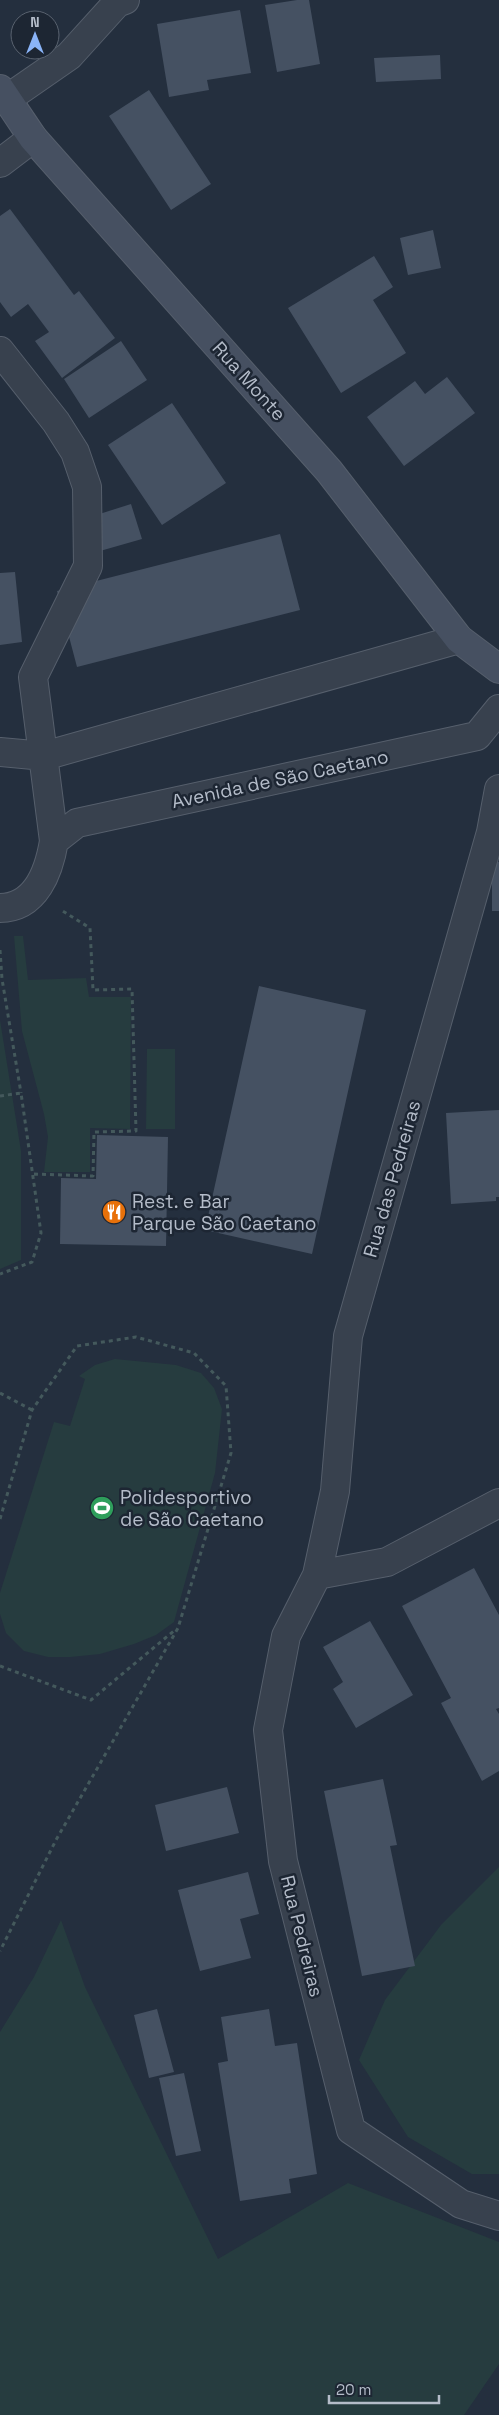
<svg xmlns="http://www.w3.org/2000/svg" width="499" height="2415" viewBox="0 0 499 2415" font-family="'Space Grotesk',sans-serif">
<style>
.green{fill:#263c3f}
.building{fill:#455162}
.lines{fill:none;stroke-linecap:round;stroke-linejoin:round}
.street-casing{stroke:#565f6c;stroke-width:30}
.secondary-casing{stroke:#565f6c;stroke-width:30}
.path{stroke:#44595c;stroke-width:3;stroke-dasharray:4 4;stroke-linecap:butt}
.street{stroke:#38414e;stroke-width:28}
.secondary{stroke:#465061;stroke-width:28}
.labels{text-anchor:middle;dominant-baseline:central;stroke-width:5;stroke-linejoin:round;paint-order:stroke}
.street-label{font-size:19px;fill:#b4bcc9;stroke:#1d2633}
.poi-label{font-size:19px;fill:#b4bcc9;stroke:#1d2633;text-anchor:start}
</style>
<rect width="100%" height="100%" fill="#242f3e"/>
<path class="green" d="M14,936H23L28,980L86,978L89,997H131L130,1129L90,1128V1172H44L48,1137L44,1114L22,1031Z
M0,1020L21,1151V1260L0,1269Z
M147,1049H175V1129H146Z
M115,1359L176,1365L201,1373L214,1388L222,1409L215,1473L174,1622L156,1635L134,1644L100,1654L70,1657H48L24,1651L6,1633L0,1614V1593L54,1422L70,1426L85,1379L79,1376L95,1365Z
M499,1867V2174H472L408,2137L359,2060L385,2000L441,1925Z
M61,1920L85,1987L218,2259L348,2183L499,2242V2364L464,2415H0V2032L34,1977Z"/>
<path class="building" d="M297,0H309L320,64L277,72L265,5Z
M240,10L251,73L207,80L209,90L169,97L157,24Z
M440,55L441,79L376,82L374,58Z
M149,90L211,184L171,210L109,116Z
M10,209L74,295L79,291L115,338L62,378L35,341L49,332L28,304L11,317L0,302V216Z
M433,230L441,268L408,275L400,238Z
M374,256L393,287L373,300L406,353L341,393L288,308Z
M121,341L147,380L89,418L64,379Z
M447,377L475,413L404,466L367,417L415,381L425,394Z
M172,403L226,483L162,525L108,445Z
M131,504L142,539L100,551L90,517Z
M280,534L300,610L77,667L57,591Z
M15,572L22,642L0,645V573Z
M492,862H499V911H492Z
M259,986L366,1010L312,1254L205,1230Z
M499,1110V1197H496V1201L451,1204L446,1113Z
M97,1135L168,1137L166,1246L60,1244L61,1178L96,1179Z
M474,1568L499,1615V1708L496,1709L499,1714V1771L482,1781L441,1703L451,1698L402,1606Z
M370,1621L413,1695L356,1728L333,1689L343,1682L323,1647Z
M383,1779L397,1845L390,1846L415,1966L362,1976L324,1791Z
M227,1787L239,1833L166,1851L155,1805Z
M248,1872L259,1914L240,1919L251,1958L200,1971L178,1890Z
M157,2009L174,2072L149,2078L134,2015Z
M269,2009L275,2046L297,2043L317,2174L289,2179L291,2193L240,2201L218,2063L228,2061L221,2017Z
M184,2073L201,2151L176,2156L159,2078Z"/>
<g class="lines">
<g class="street-casing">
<path id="street" d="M7,99L69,56L117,3L125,0
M0,163L33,138
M0,351L56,422L75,452L87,487L88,566L33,677L54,841
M0,752L44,756L459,639
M499,789L491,832L348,1336L335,1491L317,1575L286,1636L268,1730L283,1861L351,2130L461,2204L499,2216
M0,908C36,908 49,871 54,841L77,823L477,736L499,709
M317,1575L387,1562L499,1503"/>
</g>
<g class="secondary-casing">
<path id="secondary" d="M0,89L33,138L329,471L459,639L499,669"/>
</g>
<path class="path" d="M0,950L2,979L21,1093
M0,1096L21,1093L41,1233L32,1262L0,1274
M34,1174L93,1176L94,1132L136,1131L132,989L93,990L90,928L61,910
M0,1393L32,1410
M0,1519L32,1410L77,1346L136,1337L194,1353L226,1386L231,1453L178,1628L56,1840L0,1951
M0,1666L91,1700L175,1630"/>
<use href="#street" class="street"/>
<use href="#secondary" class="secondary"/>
</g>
<defs>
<g id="restaurant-disc" transform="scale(1.25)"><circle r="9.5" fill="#e8710a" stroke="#1d2633"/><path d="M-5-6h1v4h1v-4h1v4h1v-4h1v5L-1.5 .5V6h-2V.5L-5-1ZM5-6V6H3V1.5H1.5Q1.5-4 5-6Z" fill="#fff"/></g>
<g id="stadium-disc" transform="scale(1.25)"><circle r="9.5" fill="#2e9e5b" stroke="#1d2633"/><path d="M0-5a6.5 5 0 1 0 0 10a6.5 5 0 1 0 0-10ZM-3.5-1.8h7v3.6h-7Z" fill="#fff"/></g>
</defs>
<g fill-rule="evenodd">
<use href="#restaurant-disc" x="114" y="1212"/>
<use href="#stadium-disc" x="102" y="1508"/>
</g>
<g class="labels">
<g class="street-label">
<text transform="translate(249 381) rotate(48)">Rua Monte</text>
<text transform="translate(280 779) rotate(-12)">Avenida de São Caetano</text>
<text transform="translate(392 1179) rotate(-74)">Rua das Pedreiras</text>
<text transform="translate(302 1936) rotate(76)">Rua Pedreiras</text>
</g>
<g class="poi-label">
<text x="132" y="1201">Rest. e Bar<tspan x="132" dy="22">Parque São Caetano</tspan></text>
<text x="120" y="1497">Polidesportivo<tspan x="120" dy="22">de São Caetano</tspan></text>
</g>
</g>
<g transform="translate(35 35)"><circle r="24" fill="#1d2633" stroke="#59626f"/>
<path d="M0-4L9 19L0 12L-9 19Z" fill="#8ab4f8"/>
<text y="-8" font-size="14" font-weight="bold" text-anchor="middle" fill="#b4bcc9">N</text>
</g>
<path d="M329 2395v8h110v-8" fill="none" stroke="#b4bcc9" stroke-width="2.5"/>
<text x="336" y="2395" font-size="15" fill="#b4bcc9" stroke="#1d2633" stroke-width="4" paint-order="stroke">20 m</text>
</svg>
